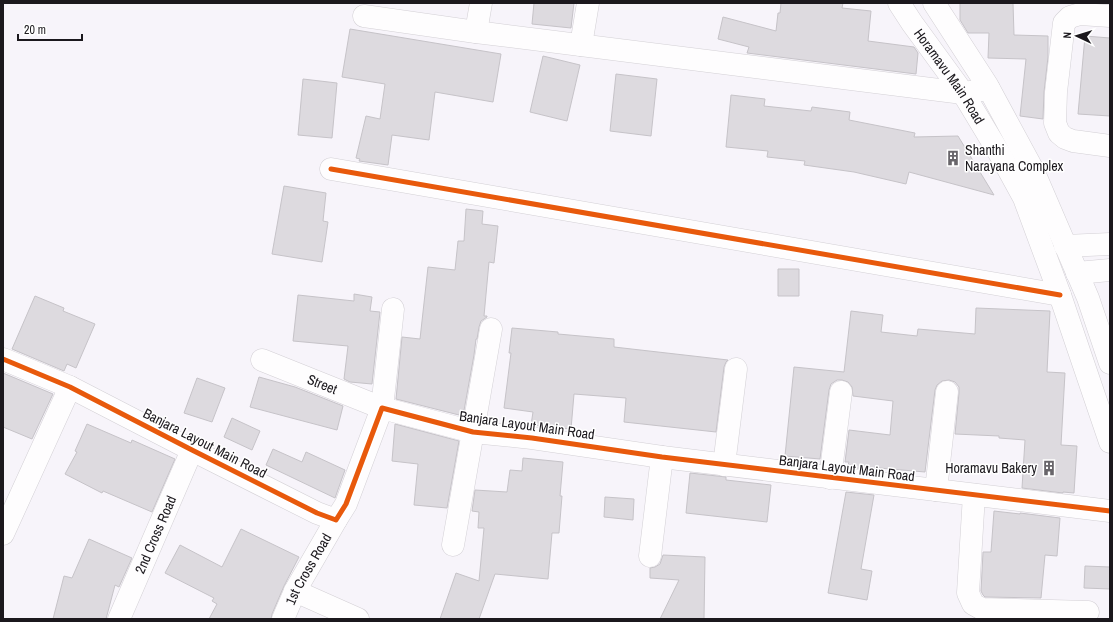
<svg xmlns="http://www.w3.org/2000/svg" width="1113" height="622" viewBox="0 0 1113 622" font-family="'Archivo Narrow',sans-serif">
<style>
.building{fill:#dddadf;stroke:#c6c3c8}
.lines{fill:none;stroke-linecap:round;stroke-linejoin:round}
.minor-casing{stroke:#d3d0d5;stroke-width:23}
.major-casing{stroke:#d3d0d5;stroke-width:23}
.minor{stroke:#fefdfe;stroke-width:22}
.major{stroke:#fefdfe;stroke-width:22}
.cycleway-casing{stroke:#fff;stroke-width:8}
.cycleway{stroke:#e8590c;stroke-width:5}
.labels{text-anchor:middle;dominant-baseline:central;stroke-width:3;stroke-linejoin:round;paint-order:stroke}
.street-label{font-size:14px;fill:#1b181d;stroke:#fff}
.poi-label{font-size:14px;fill:#1b181d;stroke:#fff;text-anchor:start}
</style>
<rect width="100%" height="100%" fill="#f7f4fa"/>
<path class="building" d="M534,3H574L571,28L532,24Z
M781,3H843L842,8L871,11L868,41L914,47L918,53L916,74L747,53L749,47L718,39L723,17L776,31L778,13H780Z
M960,3H1013L1014,35L1048,36V57L1044,92L1043,119L1020,116L1026,59L988,58L989,33H968L960,20Z
M350,29L501,54L493,102L435,92L429,140L392,135L388,165L359,161L360,159L356,158L366,116L380,119L385,84L342,77Z
M1085,36L1110,38V116L1078,114Z
M543,56L580,65L567,121L530,112Z
M616,74L657,79L651,136L610,131Z
M303,79L337,83L332,138L298,135Z
M731,95L765,99L764,106L811,111L812,107L850,112L849,120L915,133L914,137L958,136L994,195L909,172L906,184L854,172L804,165L805,161L767,157L768,151L726,147Z
M284,186L326,193L323,221L328,222L322,262L272,254Z
M466,209L483,211L482,224L498,226L494,263L489,262L484,316H487V317L481,321L479,327L477,339H476L474,355L463,416L396,399L402,337L420,339L428,267L455,270L458,241H464Z
M778,269H799V296H778Z
M354,294L372,297L370,311L380,312L372,384L350,382L344,379L348,346L293,341L298,295L354,301Z
M35,296L64,308L63,311L95,324L76,368L67,364L64,371L12,349Z
M976,308L1050,311L1047,372L1065,373L1061,445L1077,446L1074,493L1063,492V493L1022,488L1025,440L999,438V436L955,434L959,393V387L955,382L949,380L942,381L937,385L935,390L925,472L879,468V471L850,467L851,465H848L849,462H845L849,430L890,435L893,401L853,396L852,387L848,382L842,380H837L831,384L829,390L820,459L785,456L794,367L844,372L851,311L883,315L881,332L917,336L918,329L975,334Z
M512,328L558,332V334L614,339V347L728,360L726,362L724,367L716,432L624,422L626,398L574,394L571,429L531,425L533,412L504,408L511,353H509Z
M3,373L53,394L32,439L3,427Z
M259,377L295,387L343,406L337,430L250,407Z
M197,378L225,388L212,422L184,413Z
M232,418L260,431L252,450L224,437Z
M87,424L131,443L132,440L175,459L152,512L103,491L102,493L65,474L77,452L75,451Z
M395,424L459,441L447,508L414,505L418,464L392,461Z
M273,449L302,462L306,452L345,470L335,498L266,465Z
M523,458L563,462L560,496H562L559,533H552L548,579L495,574L479,619H440L456,573L479,581L484,528H478L479,512L472,511L475,490L507,492L510,470L522,471Z
M690,473L726,477V480L771,485L767,522L686,513Z
M846,492L874,495L861,569L872,571L867,600L828,593Z
M605,497L634,499L633,520L604,517Z
M994,511L1020,514V513L1060,518L1057,556L1045,555L1041,598L985,597L983,595L981,591L983,552H991Z
M241,529L299,557L284,586L272,614L271,619H209L217,604L212,601L214,598L165,573L180,545L222,567Z
M89,539L132,558L119,587L115,585L106,619H53L64,576L72,578Z
M663,555L705,557L704,619H660L679,580L650,578V568L655,567L660,564Z
M1085,566L1110,567V589L1084,588Z"/>
<g class="lines">
<g class="minor-casing">
<g id="minor">
<path d="M364,16L476,32L963,93L989,89"/>
<path d="M1110,16L1080,14L1070,17L1064,23L1056,92L1055,123L1059,133L1065,138L1073,141L1110,146"/>
<path d="M476,32L481,3"/>
<path d="M581,45L588,3"/>
<path d="M331,169L1060,295"/>
<path d="M1065,246L1110,244"/>
<path d="M1077,273L1110,270"/>
<path d="M3,359L70,387L192,450L317,513L336,520L346,504L382,408L473,432L532,438L662,457L1110,511"/>
<path id="s1" d="M262,360L382,408L393,309"/>
<path d="M724,465L736,369"/>
<path d="M830,478L841,392"/>
<path d="M936,490L947,392"/>
<path d="M974,495L968,593L973,604L982,609L1088,612"/>
<path d="M3,534L70,387"/>
<path d="M453,545L491,329"/>
<path d="M650,556L662,457"/>
<path d="M295,591L358,619"/>
<path id="s2" d="M119,619L192,450"/>
<path id="s3" d="M283,619L295,591L336,520"/>
</g>
</g>
<g class="major-casing">
<g id="major">
<path id="s4" d="M899,3L912,23L963,93L1001,156L1024,198L1060,295L1110,442"/>
<path d="M934,3L987,85L1033,170L1088,298L1110,363"/>
</g>
</g>
<use href="#minor" class="minor"/>
<use href="#major" class="major"/>
<g class="cycleway-casing">
<path id="cycleway" d="M331,169L1060,295
M3,359L70,387L192,450L317,513L336,520L346,504L382,408L473,432L532,438L662,457L1110,511"/>
</g>
<use href="#cycleway" class="cycleway"/>
</g>
<defs>
<g id="building-bare" transform="scale(1.2)"><path d="M-4-6H4V6H1V3H-1V6H-4ZM-2.5-4.3h1.7v1.8h-1.7ZM.8-4.3h1.7v1.8H.8ZM-2.5-1h1.7V.8h-1.7ZM.8-1h1.7V.8H.8Z" fill="#68656a" stroke="#fff" stroke-width="2.5" paint-order="stroke"/></g>
</defs>
<g fill-rule="evenodd">
<use href="#building-bare" x="953" y="158"/>
<use href="#building-bare" x="1049" y="468"/>
</g>
<g class="labels">
<g class="street-label">
<text stroke="none"><textPath href="#s4" startOffset="89">Horamavu Main Road</textPath></text>
<text stroke="none"><textPath href="#s1" startOffset="65">Street</textPath></text>
<text transform="translate(527 425) rotate(8)">Banjara Layout Main Road</text>
<text transform="translate(205 443) rotate(27)">Banjara Layout Main Road</text>
<text transform="translate(847 468) rotate(7)">Banjara Layout Main Road</text>
<text stroke="none"><textPath href="#s2" startOffset="92">2nd Cross Road</textPath></text>
<text stroke="none"><textPath href="#s3" startOffset="56">1st Cross Road</textPath></text>
</g>
<g class="poi-label">
<text x="965" y="150">Shanthi<tspan x="965" dy="16">Narayana Complex</tspan></text>
<text x="1037" y="468" text-anchor="end">Horamavu Bakery</text>
</g>
</g>
<rect width="1113" height="622" fill="none" stroke="#1b181d" stroke-width="8"/>
<g transform="translate(1077 36) rotate(274)" stroke="#ffffff" stroke-width="3" paint-order="stroke">
<path d="M0-3L7 15L0 10L-7 15Z" fill="#1b181d"/>
<text y="-6" font-size="11" font-weight="bold" text-anchor="middle" fill="#1b181d">N</text>
</g>
<path d="M18 34v6h64v-6" fill="none" stroke="#1b181d" stroke-width="2"/>
<text x="24" y="34" font-size="12" fill="#1b181d" stroke="#ffffff" stroke-width="3" paint-order="stroke">20 m</text>
</svg>
